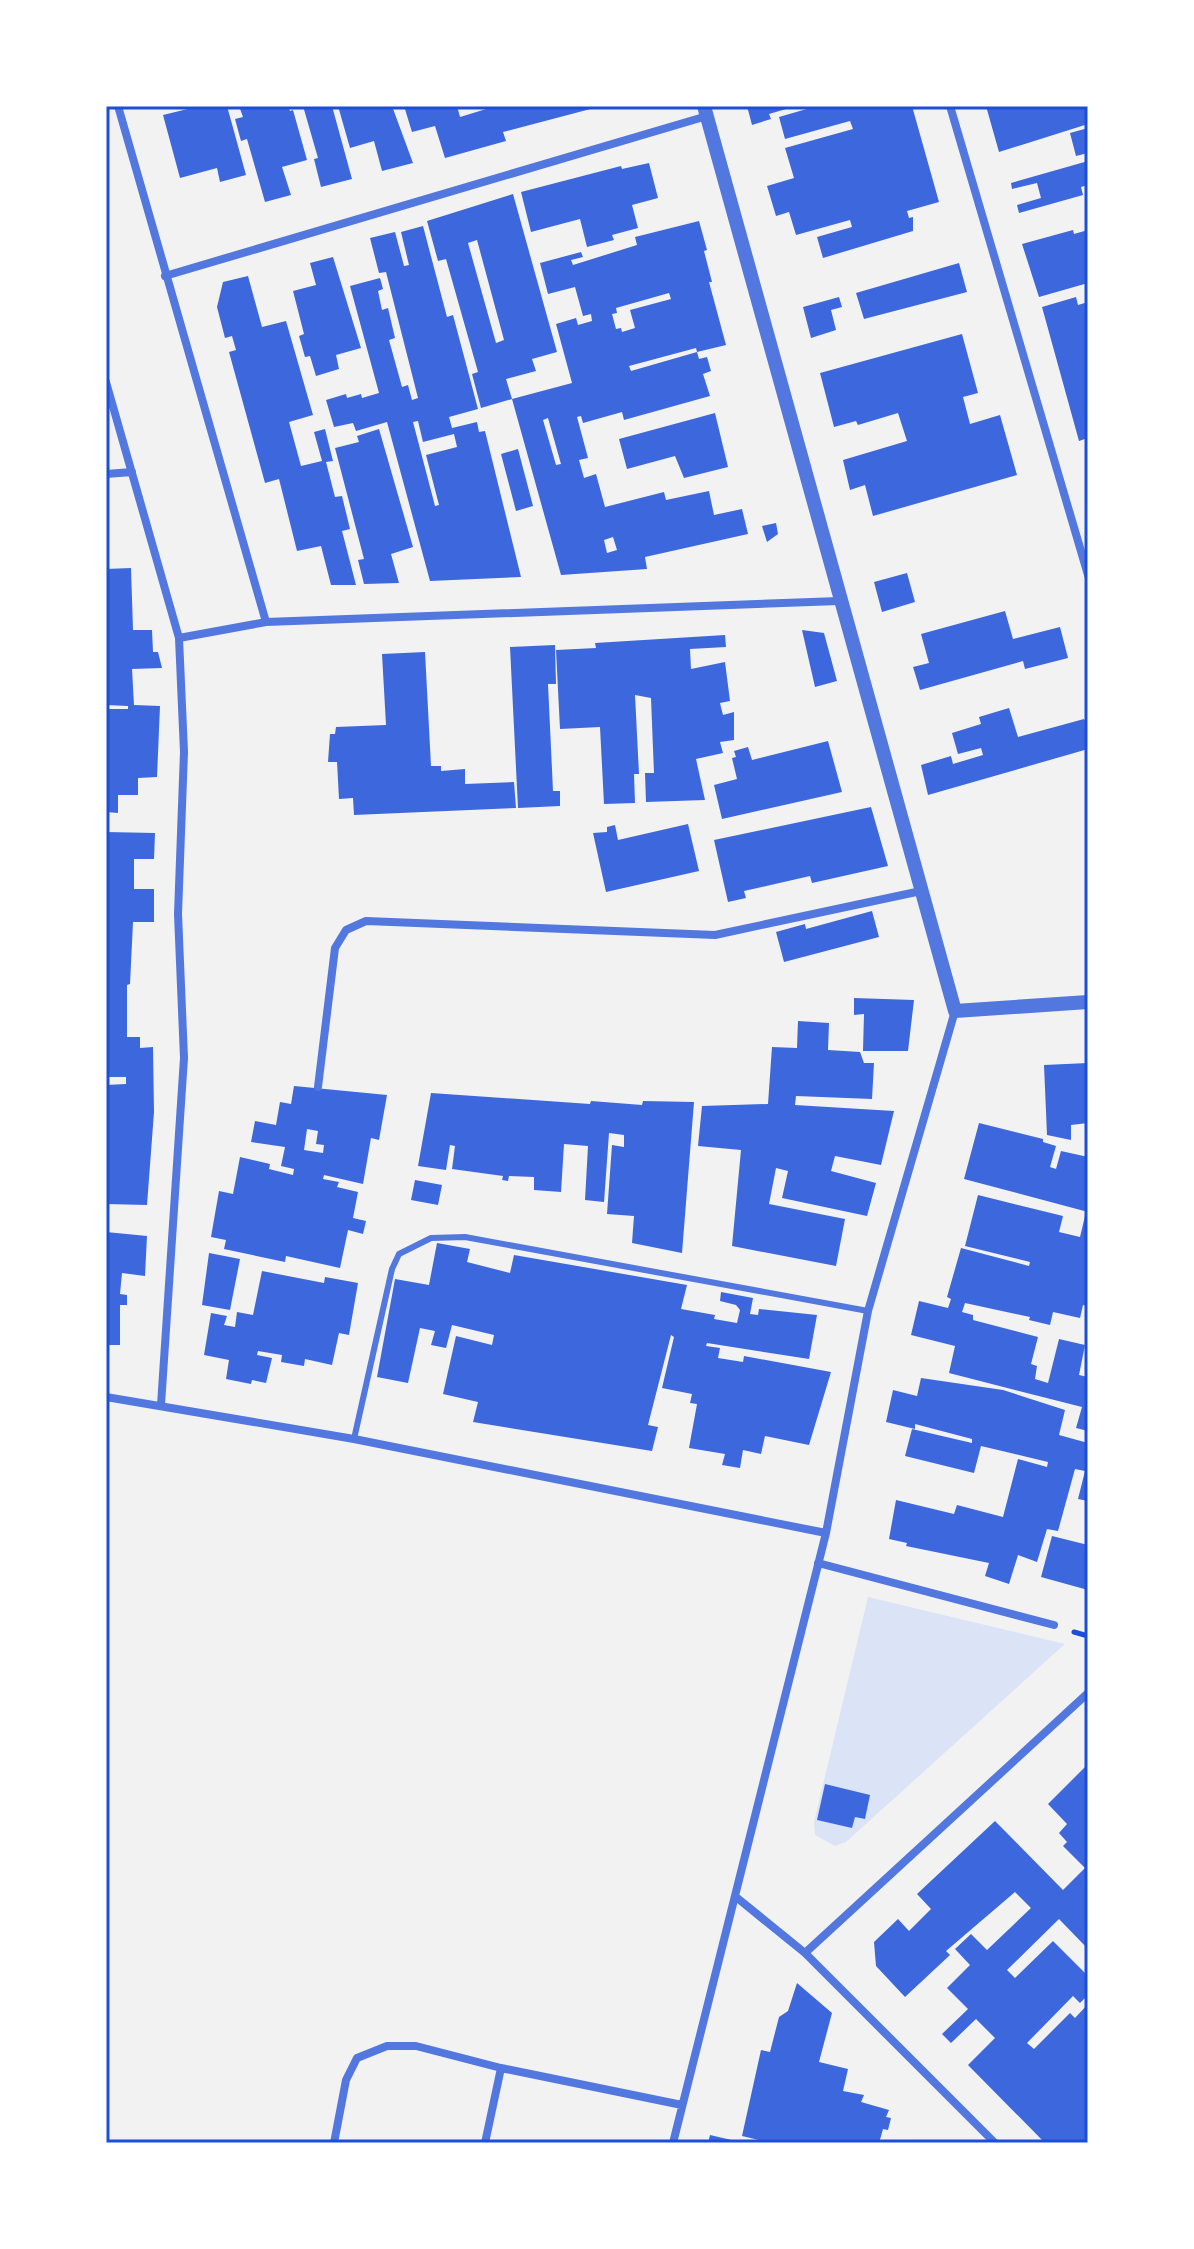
<svg xmlns="http://www.w3.org/2000/svg" width="1194" height="2249" viewBox="0 0 1194 2249" font-family="Jost,sans-serif">
<style>
.green{fill:#dbe4f7}
.building{fill:#3d67dc;fill-rule:evenodd}
.lines{fill:none;stroke-linecap:round;stroke-linejoin:round}
.path{stroke:#1d4ed8;stroke-width:5}
.service{stroke:#5277de;stroke-width:6}
.minor{stroke:#5277de;stroke-width:8}
.tertiary{stroke:#5277de;stroke-width:14}
.neatline{fill:none;stroke:#1d4ed8;stroke-width:3}
</style>
<rect width="100%" height="100%" fill="#f2f2f2"/>
<path class="green" d="M868,1597L1065,1644L846,1842L835,1846L815,1835L814,1822Z"/>
<path class="building" d="M200,106H227L246,175L220,182L217,168L180,178L163,115Z
M239,106H288L290,111L293,110L307,160L282,167L291,195L265,202L247,139L241,141L235,119L243,117Z
M303,106H332L352,179L321,187L314,159L318,158Z
M338,106H392L413,163L382,171L374,141L350,148Z
M404,106H457L460,117L496,106L598,107L503,132L506,141L445,158L435,126L412,132Z
M747,106H793V107L769,114L771,119L752,125Z
M817,106H912L939,202L907,211L909,218L913,217V231L823,258L817,237L852,227L850,220L796,235L789,212L776,216L767,186L794,178L785,148L853,129L850,121L785,139L779,117Z
M986,106H1088V124L999,152Z
M1088,128V153L1076,156L1070,133Z
M1088,161V185L1081,187L1083,195L1019,213L1017,205L1041,198L1037,183L1012,189L1011,183Z
M649,163L658,198L632,205L638,228L612,235L614,240L587,247L580,219L531,232L521,192L621,166L622,169Z
M513,194L557,352L532,359L536,371L506,379L512,399L481,408L472,374L478,372L446,259L438,261L427,221ZM477,240L504,340L496,343L468,243Z
M699,221L707,250L704,251L712,282H709L726,345L697,352L699,359L707,357L711,371L703,374L710,396L624,420L622,412L583,423L581,416L577,417L588,458L579,460L584,478L596,474L605,507L664,492L666,500L709,491L714,515L742,509L748,534L645,557L647,569L561,575L512,399L572,383L556,324L576,318L578,325L592,321L591,314L583,316L575,287L548,294L540,263L581,252L583,257L571,260L573,265L637,245L635,237ZM669,293L671,299L630,310L635,328L622,332L621,328L616,329L612,314L617,313L616,308ZM696,348L697,352L631,371L629,366ZM548,418L561,464L556,465L543,420ZM613,537L617,550L607,553L604,540Z
M423,226L447,317L453,315L478,409L449,417L452,428L477,422L479,432L485,431L521,577L430,581L387,422L356,431L353,423L334,427L326,400L346,394L347,398L361,394L362,398L379,393L350,286L380,278L383,289L378,291L382,310L388,308L395,338L389,340L402,387L408,385L412,400L418,398L386,272L379,273L370,238L395,232L404,266L409,265L401,232ZM418,421L423,442L454,434L457,447L426,455L439,505L435,506L413,422Z
M1073,230L1074,234L1088,230V283L1039,297L1022,244Z
M333,257L361,348L336,355L339,369L316,376L310,356L305,357L299,336L304,334L293,291L316,285L310,263Z
M959,263L967,292L864,319L856,293Z
M248,276L262,327L286,321L313,415L289,422L301,466L322,461L314,432L325,429L333,461L326,462L335,497L342,496L350,529L342,531L356,585H331L321,546L297,551L279,479L265,483L229,352L236,350L232,336L225,338L217,307L223,282Z
M839,297L842,307L831,310L836,330L811,338L803,307Z
M1076,297L1078,305L1088,302V438L1079,441L1042,307Z
M962,334L978,393L963,397L970,424L1000,415L1017,475L873,516L865,485L850,490L843,460L907,441L898,413L858,425L856,421L834,427L820,373Z
M715,413L728,467L684,478L675,456L627,469L619,439Z
M379,429L413,547L391,554L399,583L364,584L358,560L364,559L335,448L359,442L357,436Z
M518,449L533,506L516,511L501,454Z
M776,523L778,534L767,542L762,526Z
M131,568L133,630H152L153,652H158L162,668L132,669L134,705L160,706L157,777L138,778V795H118V813L106,812V709H128V706L106,705V569Z
M907,573L915,602L882,612L874,582Z
M1005,611L1013,639L1060,627L1068,658L1025,669L1023,661L920,690L913,667L929,663L921,634Z
M802,630L824,633L837,681L815,687Z
M725,635L726,647L690,649L691,669L725,662L730,701L720,703L723,715L734,712V740L720,742L723,753L696,759L705,800L646,802L645,773H654L651,698L635,695L639,774H634L635,803L604,804L600,727L560,729L556,650L596,648L595,643Z
M555,645L556,684H548L553,791H560V806L518,808L510,647Z
M425,652L431,766H441V771L465,769V784L514,782L516,808L354,815L353,798L339,799L337,762H328L330,734H335L336,727L386,725L382,654Z
M1009,708L1018,737L1084,719L1088,726V749L928,795L921,765L951,756L953,764L983,755L981,748L958,754L952,733L981,724L979,717Z
M828,741L842,792L722,819L714,785L737,779L732,758L736,757L734,751L748,747L752,760Z
M871,807L888,866L812,883L810,876L744,891L746,898L728,902L714,840Z
M688,824L699,871L606,892L593,833L607,832V827L615,825L618,840Z
M106,832L155,833L154,859H134V889H154V922H133L130,984L127,985V1037H140V1048L153,1047L154,1112L147,1205L106,1204V1085L126,1084V1077H106Z
M872,911L879,937L784,962L776,932L805,924L806,929Z
M854,998L914,1000L908,1051H863L864,1014L854,1015Z
M798,1021L829,1023L828,1050L860,1052L864,1063H874L872,1099L796,1096L795,1105L894,1111L881,1165L835,1156L831,1171L876,1183L867,1216L782,1198L788,1171L776,1168L769,1204L845,1219L836,1266L732,1246L741,1150L698,1146L702,1106L768,1104L772,1047L797,1048Z
M1088,1063V1123L1071,1125V1140L1047,1135L1044,1065Z
M294,1086L387,1095L379,1140L371,1138L363,1184L324,1175L323,1179L339,1182L337,1187L358,1192L353,1218L366,1221L363,1234L348,1230L340,1268L286,1256L285,1262L224,1249L226,1240L211,1237L219,1191L233,1194L240,1157L270,1164L269,1169L293,1175L294,1169L281,1166L285,1147L251,1142L255,1121L276,1125L280,1102L291,1104ZM307,1129L318,1131L316,1144L324,1145L323,1153L304,1150Z
M431,1093L590,1104L591,1101L642,1105L643,1101L694,1102L682,1253L632,1243L634,1216L607,1214L612,1145L624,1147V1135L609,1133L604,1202L585,1200L588,1146L564,1144L561,1192L534,1190V1177L509,1176L508,1181L502,1180L503,1176L452,1169L455,1146L450,1145L446,1170L418,1166Z
M979,1123L1043,1139V1142L1056,1146L1050,1167L1056,1169L1061,1151L1088,1157V1212L964,1179Z
M415,1180L442,1185L438,1205L411,1200Z
M978,1195L1063,1216L1059,1232L1080,1237L1085,1216L1088,1217V1306L1083,1305L1080,1318L1053,1312L1050,1325L1029,1320L1030,1317L965,1303L962,1312L973,1315V1320L1038,1337L1031,1364L1037,1366L1035,1379L1048,1383L1059,1339L1085,1345L1079,1375L1088,1377V1431L1076,1428L1082,1407L949,1373L955,1346L911,1335L919,1301L948,1308L951,1299L947,1297L961,1248L1029,1266L1030,1262L965,1246Z
M106,1232L147,1236L145,1276L122,1273L120,1294L127,1295V1305H120V1345H106Z
M437,1243L470,1249L467,1262L510,1273L514,1255L687,1285L681,1309L715,1315L714,1319L737,1323L740,1310L736,1305L720,1301L721,1292L753,1298L750,1314L758,1315L759,1309L817,1315L809,1359L707,1343L706,1346L720,1348L718,1358L743,1362L744,1356L831,1372L809,1445L765,1436L761,1454L743,1450L740,1468L722,1465L725,1454L689,1448L697,1404L690,1403L692,1394L662,1388L674,1337L671,1335L648,1425L658,1427L652,1451L473,1422L478,1402L443,1394L456,1336L492,1345L494,1335L452,1325L446,1348L431,1345L435,1331L420,1328L408,1383L377,1377L395,1279L429,1285Z
M209,1253L240,1259L230,1310L202,1305Z
M262,1271L324,1283L325,1277L358,1283L349,1335L339,1333L332,1365L305,1359L304,1366L281,1362L282,1355L258,1351L257,1355L272,1358L266,1383L252,1380L251,1384L226,1379L229,1360L204,1355L211,1313L227,1316L224,1325L235,1327L237,1312L253,1315Z
M921,1378L1003,1390L1065,1410L1059,1435L1088,1443V1501L1078,1499L1085,1471L1075,1469L1058,1531L1047,1529L1037,1562L1018,1555L1009,1584L985,1576L989,1563L906,1546L907,1543L889,1539L896,1500L954,1514L957,1505L1003,1517L1018,1459L1047,1467L1048,1462L981,1446L974,1473L905,1456L912,1429L972,1443V1439L915,1424V1429L886,1422L893,1390L917,1396Z
M1052,1536L1088,1545V1590L1041,1577Z
M1088,1764V1909L1085,1912L1088,1949L1059,1919L1007,1970L1015,1978L1053,1941L1088,1976V1995L1080,2003L1073,1996L1027,2043L1034,2049L1070,2013L1075,2018L1088,2004V2143H1045L968,2065L995,2038L976,2019L951,2043L942,2034L968,2009L947,1988L970,1965L955,1949L971,1934L987,1950L1031,1908L1015,1892L946,1951L950,1955L905,1997L876,1966L874,1942L898,1919L909,1931L931,1909L917,1894L995,1821L1063,1890L1085,1868L1063,1846L1067,1842L1059,1833L1067,1824L1048,1804Z
M825,1784L870,1795L865,1819L855,1817L852,1828L817,1820Z
M797,1983L832,2013L819,2062L848,2069L843,2091L864,2095L861,2102L889,2110L886,2117L891,2118L888,2130L883,2129L879,2143H771L742,2136L761,2050L770,2052L779,2017L788,2011Z
M710,2135L740,2142V2143H708Z"/>
<g class="lines">
<path class="path" d="M1074,1632L1088,1636"/>
<path class="service" d="M354,1439L392,1269L399,1254L431,1238L465,1237L868,1311"/>
<path class="minor" d="M118,106L266,622
M950,106L1088,575
M165,276L707,116
M106,382L179,638L184,752L178,914L184,1058L161,1405
M106,474L132,472
M179,638L266,622L839,601
M318,1087L335,948L346,930L366,921L715,935L921,891
M106,1397L354,1439L826,1533
M818,1563L1054,1625
M736,1897L805,1953L995,2143
M805,1953L1088,1693
M334,2143L346,2080L357,2058L387,2046H416L501,2068L682,2105
M485,2143L501,2068
M673,2143L826,1533L868,1311L955,1011"/>
<path class="tertiary" d="M704,106L955,1011L1088,1002"/>
</g>
<rect width="1194" height="2249" fill="none" stroke="#ffffff" stroke-width="216"/>
<rect x="108" y="108" width="978" height="2033" class="neatline"/>
</svg>
